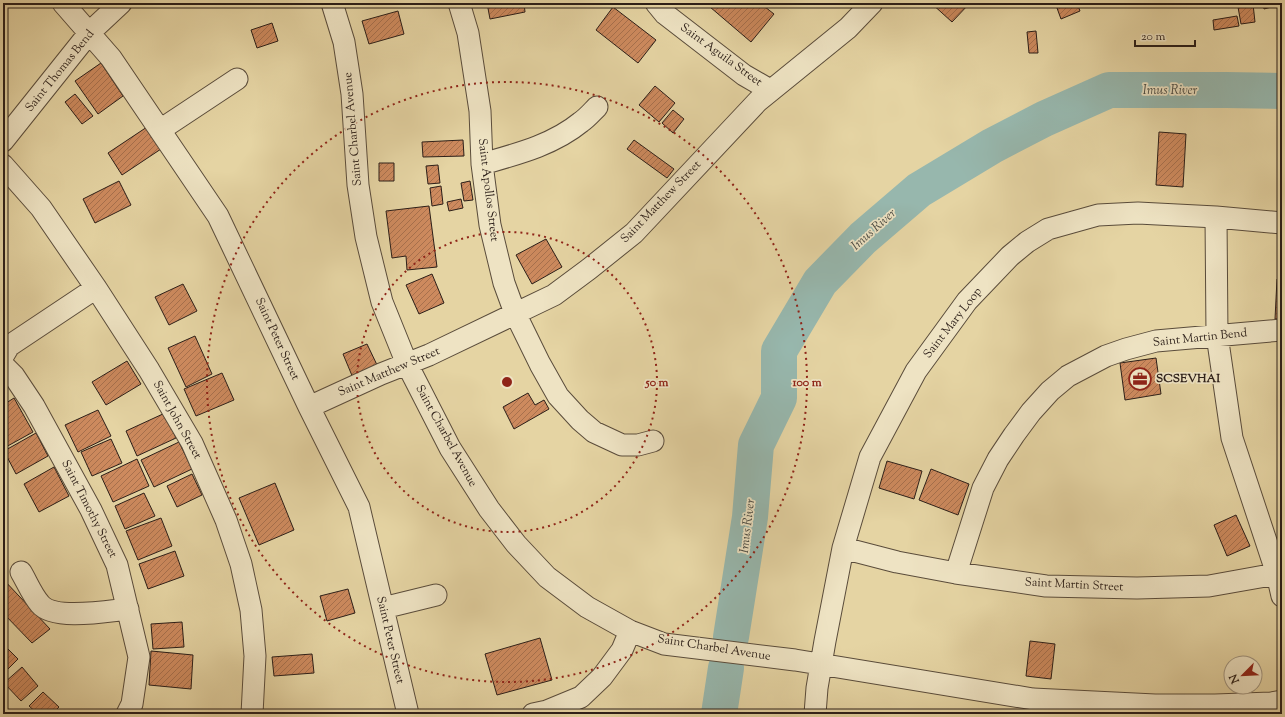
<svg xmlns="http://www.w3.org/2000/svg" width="1285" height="717" viewBox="0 0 1285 717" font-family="'Sorts Mill Goudy',serif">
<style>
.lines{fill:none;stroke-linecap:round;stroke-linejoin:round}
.river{stroke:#97b7ad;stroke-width:36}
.building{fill:url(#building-hatch);stroke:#2b1e18}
.minor-casing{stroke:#5a4c3b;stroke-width:23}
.minor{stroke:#eee3c3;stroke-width:21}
.ring{fill:none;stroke:#8f2418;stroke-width:2;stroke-dasharray:2 4}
.labels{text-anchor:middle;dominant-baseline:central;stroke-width:3.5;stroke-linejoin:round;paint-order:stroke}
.street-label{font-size:12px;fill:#2b1e18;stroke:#eee3c3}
.poi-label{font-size:12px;font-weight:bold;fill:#2b1e18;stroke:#eee3c3;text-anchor:start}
.water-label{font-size:13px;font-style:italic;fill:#4b4c45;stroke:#eee3c3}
.centre{fill:#8f2418;stroke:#eee3c3;stroke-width:2}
.ring-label{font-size:12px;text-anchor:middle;font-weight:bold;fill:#8f2418;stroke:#eee3c3;stroke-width:3.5;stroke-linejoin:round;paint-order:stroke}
</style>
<defs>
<pattern id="building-hatch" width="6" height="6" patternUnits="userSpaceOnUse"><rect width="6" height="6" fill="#cd8a5e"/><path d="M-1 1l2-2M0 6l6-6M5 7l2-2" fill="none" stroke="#a7704d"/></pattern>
</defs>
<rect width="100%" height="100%" fill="#e5d4a3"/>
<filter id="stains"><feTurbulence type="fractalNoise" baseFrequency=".005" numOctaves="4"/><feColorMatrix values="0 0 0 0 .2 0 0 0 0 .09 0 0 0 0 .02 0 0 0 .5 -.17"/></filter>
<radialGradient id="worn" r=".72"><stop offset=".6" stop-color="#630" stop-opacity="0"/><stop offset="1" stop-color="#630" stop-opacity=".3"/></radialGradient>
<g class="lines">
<path class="river" d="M731,637L750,517L756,445L779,398V351L820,282L863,238L919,190L992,146L1044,119L1109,90H1226L1282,91
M719,714L726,668"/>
</g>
<path class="building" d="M487,3H524L525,12L490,19Z
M713,3H760L774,14L751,42L710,7Z
M931,3H968L969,4L952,22Z
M1070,3H1077L1080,11L1061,19L1057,8Z
M1263,3H1278L1279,5L1264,9Z
M1253,4L1255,22L1241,24L1238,7Z
M613,7L656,40L638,63L596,30Z
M398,11L404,34L369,44L362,21Z
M1237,16L1239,26L1214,30L1213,20Z
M272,23L278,41L257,48L251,30Z
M1036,31L1038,53H1029L1027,32Z
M101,63L123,96L98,114L75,81Z
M655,86L675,103L659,122L639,105Z
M75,94L93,116L82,124L65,102Z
M673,110L684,119L673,133L662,123Z
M147,127L161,149L122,175L108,153Z
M1159,132L1186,134L1183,187L1156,185Z
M463,140L464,156L423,157L422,142Z
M634,140L674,169L667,178L627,149Z
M379,163H394V181H379Z
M438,165L440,183L428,184L426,166Z
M119,181L131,205L95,223L83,199Z
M470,181L473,200L464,201L461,183Z
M441,186L443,204L432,206L430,188Z
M461,199L463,208L449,211L447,202Z
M429,206L437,267L407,270L406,256L392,258L386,211Z
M546,239L562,267L532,284L516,255Z
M432,274L444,303L419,314L406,285Z
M1277,279H1282V319H1275Z
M183,284L197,311L169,325L155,297Z
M195,336L212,374L186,387L168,348Z
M367,344L378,367L353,378L343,354Z
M1156,358L1161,394L1125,400L1120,363Z
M127,361L141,384L106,405L92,382Z
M222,373L234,400L196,416L184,389Z
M528,393L535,405L544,400L549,409L514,429L503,407Z
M14,398L33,432L4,448L3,446V405Z
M98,410L111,436L78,452L65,425Z
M165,413L176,438L137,456L126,431Z
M36,433L48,456L16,474L4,451Z
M111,439L122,463L92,476L81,452Z
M179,442L192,469L154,487L141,460Z
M137,459L149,486L113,502L101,476Z
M887,461L922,471L914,499L879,488Z
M54,467L69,496L39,512L24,484Z
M931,469L969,484L958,515L919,500Z
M192,474L202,495L177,507L167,486Z
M275,483L294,530L259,545L239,498Z
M144,493L155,516L125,529L115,506Z
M1236,515L1250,546L1227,556L1214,525Z
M161,518L172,546L138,560L126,531Z
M175,551L184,576L148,589L139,564Z
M3,579L50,629L32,643L3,613Z
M348,589L355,613L327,621L320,596Z
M182,622L184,647L153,649L151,624Z
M540,638L552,680L497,695L485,654Z
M1030,641L1055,644L1051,679L1026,676Z
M4,645L18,659L3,674V646Z
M151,651L193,655L191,689L149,685Z
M312,654L314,673L274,676L272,657Z
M22,667L38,686L21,701L4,683Z
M43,692L59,707L52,714H38L29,706Z"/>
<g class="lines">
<g class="minor-casing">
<path id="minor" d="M63,3L111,58L218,216L309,407L359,507L408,714
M332,3L344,42L352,94L358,185L366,237L382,302L407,364L450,448L489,509L516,544L547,577L587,607L630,631L664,644L795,660L1033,699L1155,705H1215L1271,703L1282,701
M459,3L468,33L480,111L482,164L490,225L504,283L515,313L540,364L558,396L580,420L594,432L622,445H638L653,441
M656,3L665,14L744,75L770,90
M160,130L237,79
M3,141L90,32L121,3
M482,164C517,154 553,145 581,122C587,118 592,112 597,107
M3,165L41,208L96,288L149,370L192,443L226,520L241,564L251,610L255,656L252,714
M1216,217L1217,335L1232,438L1277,574L1282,596
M3,356L9,346L96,288
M3,365L14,376L34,406L91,510L117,565L139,657L132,704L127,714
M309,407L381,374L429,355L554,295L589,269L634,233L758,101L848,28L872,3
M843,548L897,562L956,573L1046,586L1137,588L1209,586L1282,573
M21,572C27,582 32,595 40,604C54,621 108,611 128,609
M956,573L983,488L998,459L1014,435L1031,412L1050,391L1068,376L1106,356L1126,349L1156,341L1282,330
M383,608L436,595
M533,714L547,711L581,697L602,677L622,650L630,631
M815,714L817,688L825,641L843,548L870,457L916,371L967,301L1010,256L1027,242L1048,229L1098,215L1138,213L1216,217L1282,223"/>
</g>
<use href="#minor" class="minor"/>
</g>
<g class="ring">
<circle cx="507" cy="382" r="150"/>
<circle cx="507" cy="382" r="300"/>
</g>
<defs>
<g id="office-ring" transform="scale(1.15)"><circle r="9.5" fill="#eee3c3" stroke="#8f2418" stroke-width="1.5"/><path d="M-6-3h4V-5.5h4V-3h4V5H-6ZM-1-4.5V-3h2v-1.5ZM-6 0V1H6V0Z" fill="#8f2418"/></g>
</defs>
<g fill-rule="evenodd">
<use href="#office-ring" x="1140" y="379"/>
</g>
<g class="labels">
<g class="street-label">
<text transform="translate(721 55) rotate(36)">Saint Aguila Street</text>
<text transform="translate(60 71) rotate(-51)">Saint Thomas Bend</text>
<text transform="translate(353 129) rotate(-95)">Saint Charbel Avenue</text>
<text transform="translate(488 190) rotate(83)">Saint Apollos Street</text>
<text transform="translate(661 202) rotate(-46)">Saint Matthew Street</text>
<text transform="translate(953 323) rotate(-52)">Saint Mary Loop</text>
<text transform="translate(1200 338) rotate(-6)">Saint Martin Bend</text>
<text transform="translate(277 339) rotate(65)">Saint Peter Street</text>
<text transform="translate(389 372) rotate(-23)">Saint Matthew Street</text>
<text transform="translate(177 420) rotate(61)">Saint John Street</text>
<text transform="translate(446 436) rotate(61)">Saint Charbel Avenue</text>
<text transform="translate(89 509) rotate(63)">Saint Timothy Street</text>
<text transform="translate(1074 585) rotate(3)">Saint Martin Street</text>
<text transform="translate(390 640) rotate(77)">Saint Peter Street</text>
<text transform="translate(714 648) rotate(9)">Saint Charbel Avenue</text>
</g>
<g class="poi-label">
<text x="1156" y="379">SCSEVHAI</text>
</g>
<g class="water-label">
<text x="1170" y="91">Imus River</text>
<text transform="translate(874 230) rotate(-42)">Imus River</text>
<text transform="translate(748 526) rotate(-83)">Imus River</text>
</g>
</g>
<circle cx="507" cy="382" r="6" class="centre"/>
<g class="ring-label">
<text x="657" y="386">50 m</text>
<text x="807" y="386">100 m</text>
</g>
<rect width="1285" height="717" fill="none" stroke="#e5d4a3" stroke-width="16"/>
<rect x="4" y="4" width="1277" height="709" fill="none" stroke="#2b1e18" stroke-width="2"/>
<rect x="8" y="8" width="1269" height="701" fill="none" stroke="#2b1e18"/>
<g transform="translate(1243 675) rotate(246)"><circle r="19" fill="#eee3c3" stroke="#a0947f"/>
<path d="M0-3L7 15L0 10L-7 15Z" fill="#8f2418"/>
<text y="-6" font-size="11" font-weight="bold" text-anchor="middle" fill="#2b1e18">N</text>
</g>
<path d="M1135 40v6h60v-6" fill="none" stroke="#2b1e18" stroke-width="2"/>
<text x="1141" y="40" font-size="12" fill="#2b1e18" stroke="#eee3c3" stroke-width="3" paint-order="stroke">20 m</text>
<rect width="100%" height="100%" filter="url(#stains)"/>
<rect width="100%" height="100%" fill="url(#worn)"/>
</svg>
